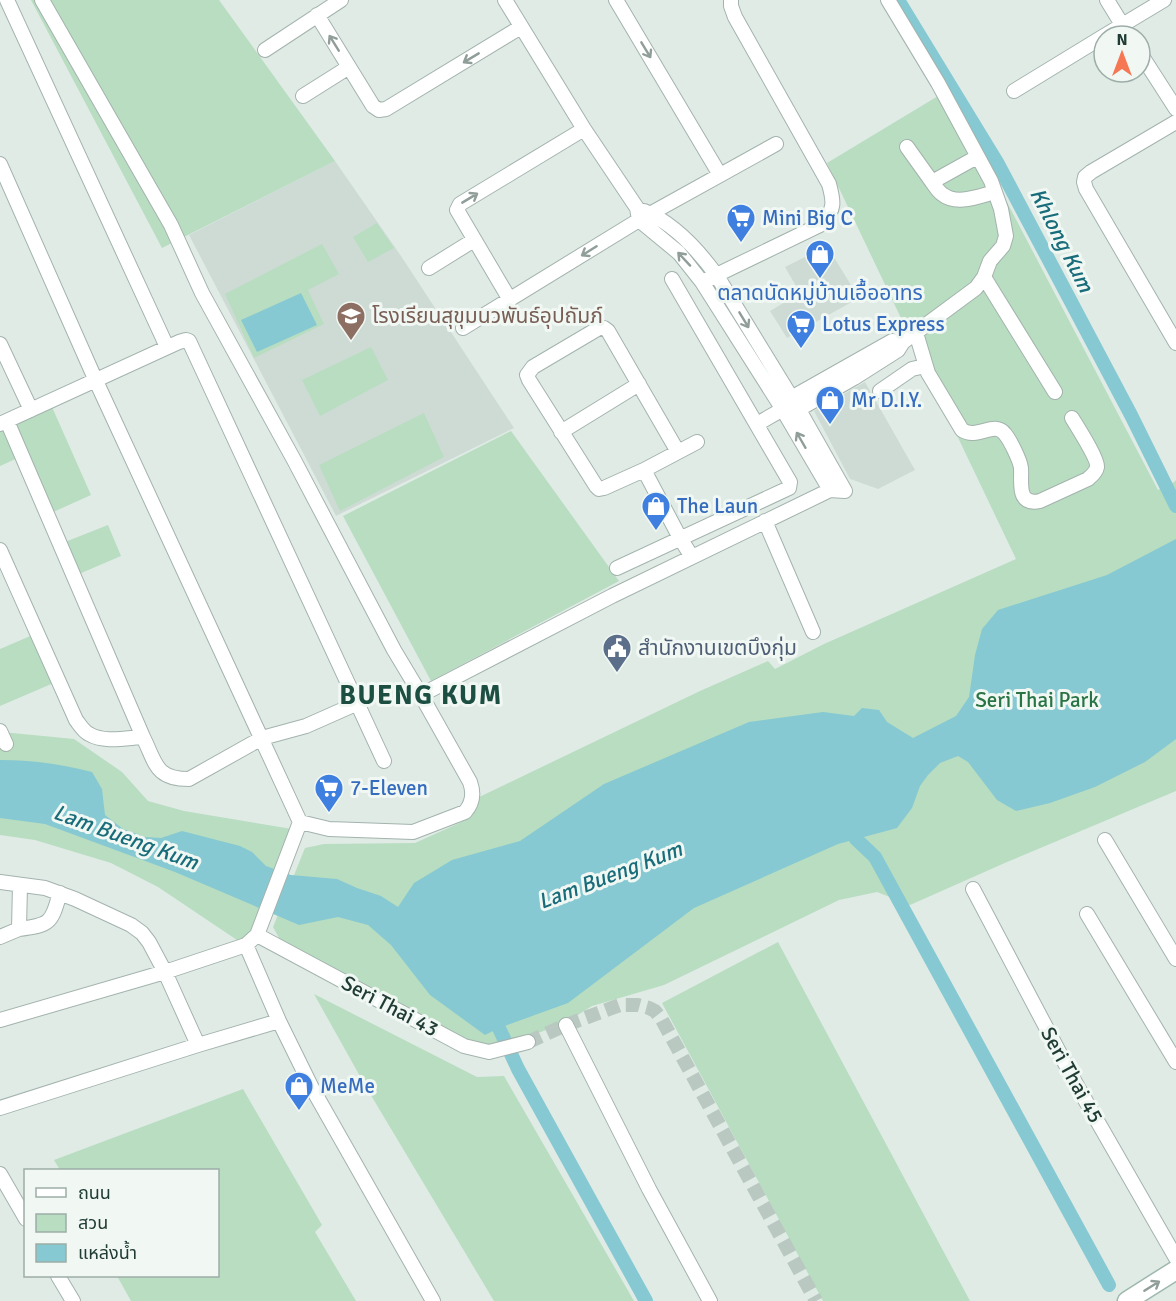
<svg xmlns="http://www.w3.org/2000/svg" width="1176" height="1301" viewBox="0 0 1176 1301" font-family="Signika,'Noto Sans Thai',sans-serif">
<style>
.built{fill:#cedbd5}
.green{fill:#b8ddc1}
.water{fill:#86c9d2}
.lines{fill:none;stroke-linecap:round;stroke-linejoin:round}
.canal{stroke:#86c9d2;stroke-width:14}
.minor-tunnel{stroke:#bac8c2;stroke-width:14;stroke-dasharray:14 7;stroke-linecap:butt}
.minor-casing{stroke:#a3b3ad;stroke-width:16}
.secondary-casing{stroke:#9eb8ae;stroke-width:21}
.minor{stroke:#fff;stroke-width:14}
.secondary{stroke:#fff;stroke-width:18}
.oneway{stroke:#909e9a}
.labels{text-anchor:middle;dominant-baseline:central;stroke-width:6;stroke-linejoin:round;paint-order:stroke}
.shop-label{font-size:21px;fill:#366cbe;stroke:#f1f8f4;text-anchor:start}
.education-label{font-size:21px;fill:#785e54;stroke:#f1f8f4;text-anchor:start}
.service-label{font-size:21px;fill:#4e5e75;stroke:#f1f8f4;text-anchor:start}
.park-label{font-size:21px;fill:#297444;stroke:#f1f8f4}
.street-label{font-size:21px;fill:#203c34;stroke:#f1f8f4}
.water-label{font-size:22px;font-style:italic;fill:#196c7a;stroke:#f1f8f4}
.district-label{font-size:27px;font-weight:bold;letter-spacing:1.5px;fill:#1c4f41;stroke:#f1f8f4}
</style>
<rect width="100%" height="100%" fill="#e0ebe6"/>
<path class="built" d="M335,161L401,256L514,428L336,516L189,235Z
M827,246L859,298L787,338L770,311L800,293L785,267Z
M865,382L915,470L878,489L850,479L814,411Z"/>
<path class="green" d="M31,0H219L335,161L162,248Z
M948,90L1158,490L1174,482L1176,480V791L1007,862L910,905L877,892L839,900L664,985L592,1006L565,1023L538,1033L477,1049L283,945L273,927L305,848L324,844L415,843L466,820L472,810L473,800L700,691L768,661L775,669L824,644L1016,559L827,163Z
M377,223L394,248L368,262L353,237Z
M322,244L339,274L308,290L324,324L254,358L225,294Z
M371,347L388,380L320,416L302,380Z
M52,407L91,495L51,513L12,425Z
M424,413L444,457L340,511L319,465Z
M4,424L20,457L0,466V425Z
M511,431L619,581L431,681L343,516Z
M108,525L121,556L79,574L65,542Z
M35,634L56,682L0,706V649Z
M2,732L74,739L122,772L148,801L184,811L292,829L254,932L240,942L158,887L111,863L35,840L0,835V733Z
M778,942L970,1301H823L662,1003Z
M314,994L477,1077L504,1076L634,1301H494L366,1087Z
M243,1089L322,1225L315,1232L356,1301H131L117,1276H218V1170H60L54,1160Z"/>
<path class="water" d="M1048,216L1058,235L1051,238L1041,220Z
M301,293L317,325L257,352L241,320Z
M1176,539V739L1145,762L1095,787L1050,803L1016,811L997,800L968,762L958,756L940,763L928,775L920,786L912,808L897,828L838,844L694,908L568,1003L499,1028L485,1035L430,995L391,945L368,925L338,917L299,925L175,872L45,824L0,818V760C32,760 61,764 92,772L102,789L105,815L123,829L145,837L161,838L182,831L240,846L252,852L266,866L291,875L337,879L357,888L381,896L398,907L414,883L452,860L520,841L604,784L749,722L823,712L854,716L862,708L879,710L887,722L913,738L956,716L969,697L975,655L982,629L998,610L1107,575Z"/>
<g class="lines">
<path class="canal" d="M898,0L998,164L1131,415L1176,506
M848,824L856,839L875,857L1109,1285
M492,1013L518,1069L646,1301"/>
<path class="minor-tunnel" d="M528,1042L566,1025L620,1005H638L649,1008L655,1011L662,1020L816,1301"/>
<g class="minor-casing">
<path id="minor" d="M7,0L167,347
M42,0L171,225L202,293L294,460L394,650L421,695
M505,0L584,129L637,208L639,220L679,253L702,282L780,405L830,490
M616,0L720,175
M1107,0L1129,36
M317,15L373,106L379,110L386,109L521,27
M1104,36L1164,0
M265,50L341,0
M1140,53L1176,109
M1014,91L1104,36
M303,96L349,67
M1176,122L1091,172L1085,177L1084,182L1086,189L1176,343
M907,147L932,182L977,157
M0,164L96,381L300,822L329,829L413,832L465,812C473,803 474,793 470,782L421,695L612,596L830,490L845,491
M932,182C935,186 938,191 942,194C957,206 979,196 995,192
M644,211C673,223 699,251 717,276L799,410L845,491
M429,268L474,240
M984,277L1055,392
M702,282L822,224C835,209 834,202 829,184L735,17L731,6V0
M510,300L457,210L460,204L584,129
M463,328L639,220L776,144
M916,333L928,373L962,430C978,440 994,420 1005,434C1010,440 1020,460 1021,468C1022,482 1016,506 1040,501L1088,479C1091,476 1096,473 1097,467C1098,459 1078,428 1072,418
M0,344L31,410
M880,391L912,369L925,366
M784,402L892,341L903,342
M787,416L854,378L898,350L903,342L976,288L984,277L990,261L1003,246L1006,236L1001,209L991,181L938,83L888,0
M7,421L143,737C156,763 155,779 189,779L262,738L306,726L358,703
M0,424L179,342L186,340L189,341L384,761
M757,424L783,409
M561,432L639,384
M678,452L608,331L604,328H599L533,367L527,375L529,380L596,486L599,489L604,488L644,470L680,538L692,557
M644,470L697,442
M765,521L813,632
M0,550L76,720C80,725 83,731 89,734C104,743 126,738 143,737
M617,568L789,488L790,482L672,279
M0,731L6,744
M1105,840L1176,959
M0,882L45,888L75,899L131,925L142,933L149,942L165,972L198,1045
M973,889L1076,1084L1176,1258
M1087,914L1176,1062
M19,929C51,925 51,923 60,893
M257,935L464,1046L489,1052L528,1042
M0,937L19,929L20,885
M246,945L279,1021L312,1088L433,1301
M0,1020L165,972L246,945L257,935L300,822
M566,1025L649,1189L710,1301
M0,1108L198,1045L279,1021
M0,1174L26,1219
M58,1276L73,1301"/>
</g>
<g class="secondary-casing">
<path id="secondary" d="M1127,1301L1176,1270"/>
</g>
<use href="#minor" class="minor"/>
<use href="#secondary" class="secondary"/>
</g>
<defs><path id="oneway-shaft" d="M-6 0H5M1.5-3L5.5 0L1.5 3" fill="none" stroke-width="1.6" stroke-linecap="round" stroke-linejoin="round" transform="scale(1.5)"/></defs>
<g class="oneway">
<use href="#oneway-shaft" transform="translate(334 43) rotate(-122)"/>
<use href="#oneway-shaft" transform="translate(646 50) rotate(59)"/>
<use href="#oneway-shaft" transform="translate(471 58) rotate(149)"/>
<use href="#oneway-shaft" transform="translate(470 198) rotate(-31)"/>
<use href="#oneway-shaft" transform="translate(589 251) rotate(148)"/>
<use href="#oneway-shaft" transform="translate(684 259) rotate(-133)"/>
<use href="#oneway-shaft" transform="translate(744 320) rotate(59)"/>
<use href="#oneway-shaft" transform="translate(801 440) rotate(-120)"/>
<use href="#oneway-shaft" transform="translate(1152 1286) rotate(-32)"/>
</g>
<defs>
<g id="supermarket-pin" transform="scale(1.5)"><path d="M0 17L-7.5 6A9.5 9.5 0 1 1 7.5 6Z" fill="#3f7fe0" stroke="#f1f8f4"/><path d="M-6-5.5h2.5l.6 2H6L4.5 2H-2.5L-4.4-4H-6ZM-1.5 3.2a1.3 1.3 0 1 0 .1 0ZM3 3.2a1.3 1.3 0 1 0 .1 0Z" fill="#fff"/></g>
<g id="shop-pin" transform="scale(1.5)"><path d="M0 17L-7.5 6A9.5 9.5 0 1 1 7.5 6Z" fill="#3f7fe0" stroke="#f1f8f4"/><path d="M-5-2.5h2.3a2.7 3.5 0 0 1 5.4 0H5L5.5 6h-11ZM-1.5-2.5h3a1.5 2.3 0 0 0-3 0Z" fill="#fff"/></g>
<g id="school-pin" transform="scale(1.5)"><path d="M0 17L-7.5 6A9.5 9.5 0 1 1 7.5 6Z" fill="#8d6e63" stroke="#f1f8f4"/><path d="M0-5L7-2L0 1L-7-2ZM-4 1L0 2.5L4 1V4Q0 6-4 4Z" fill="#fff"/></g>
<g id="civic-pin" transform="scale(1.5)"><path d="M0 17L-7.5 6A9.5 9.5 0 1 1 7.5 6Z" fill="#5c6f8a" stroke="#f1f8f4"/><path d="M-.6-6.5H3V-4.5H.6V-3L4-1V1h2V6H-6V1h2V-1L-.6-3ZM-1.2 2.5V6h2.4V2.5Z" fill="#fff"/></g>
</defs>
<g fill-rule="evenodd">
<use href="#supermarket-pin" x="741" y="218"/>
<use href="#shop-pin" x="820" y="254"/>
<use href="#school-pin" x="351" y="316"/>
<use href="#supermarket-pin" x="801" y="324"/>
<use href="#shop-pin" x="830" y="400"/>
<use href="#shop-pin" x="656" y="506"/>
<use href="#civic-pin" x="617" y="648"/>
<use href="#supermarket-pin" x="329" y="788"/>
<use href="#shop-pin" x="299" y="1086"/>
</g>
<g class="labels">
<g class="shop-label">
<text x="762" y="218">Mini Big C</text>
<text x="820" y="293" text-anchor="middle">ตลาดนัดหมู่บ้านเอื้ออาทร</text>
<text x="822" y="324">Lotus Express</text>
<text x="851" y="400">Mr D.I.Y.</text>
<text x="677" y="506">The Laun</text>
<text x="350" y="788">7-Eleven</text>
<text x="320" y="1086">MeMe</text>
</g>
<g class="education-label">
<text x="372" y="316">โรงเรียนสุขุมนวพันธ์อุปถัมภ์</text>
</g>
<g class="service-label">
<text x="638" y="648">สำนักงานเขตบึงกุ่ม</text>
</g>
<g class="park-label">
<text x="1037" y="700">Seri Thai Park</text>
</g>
<g class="street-label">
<text transform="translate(390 1006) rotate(28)">Seri Thai 43</text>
<text transform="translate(1072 1075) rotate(61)">Seri Thai 45</text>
</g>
<g class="water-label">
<text transform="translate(1062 240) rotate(63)">Khlong Kum</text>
<text transform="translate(126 837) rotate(20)">Lam Bueng Kum</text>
<text transform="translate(610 875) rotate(-21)">Lam Bueng Kum</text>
</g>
<g class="district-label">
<text x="421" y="695">BUENG KUM</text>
</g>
</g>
<rect x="24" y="1169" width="195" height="108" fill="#f1f8f4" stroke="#9dada7" stroke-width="1.5"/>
<rect x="36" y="1188" width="30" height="9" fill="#ffffff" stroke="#9dada7" stroke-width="1.5"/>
<text x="78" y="1199" font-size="18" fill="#203c34">ถนน</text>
<rect x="36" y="1214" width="30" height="18" fill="#b8ddc1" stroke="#9dada7" stroke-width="1.5"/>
<text x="78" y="1229" font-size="18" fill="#203c34">สวน</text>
<rect x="36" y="1244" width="30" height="18" fill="#86c9d2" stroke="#9dada7" stroke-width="1.5"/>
<text x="78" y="1259" font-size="18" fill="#203c34">แหล่งน้ำ</text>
<g transform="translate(1122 54)"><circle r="28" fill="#f1f8f4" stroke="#9dada7" stroke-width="1.5"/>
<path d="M0-4.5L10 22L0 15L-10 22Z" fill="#f67754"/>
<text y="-9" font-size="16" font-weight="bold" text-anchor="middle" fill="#203c34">N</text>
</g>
</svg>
